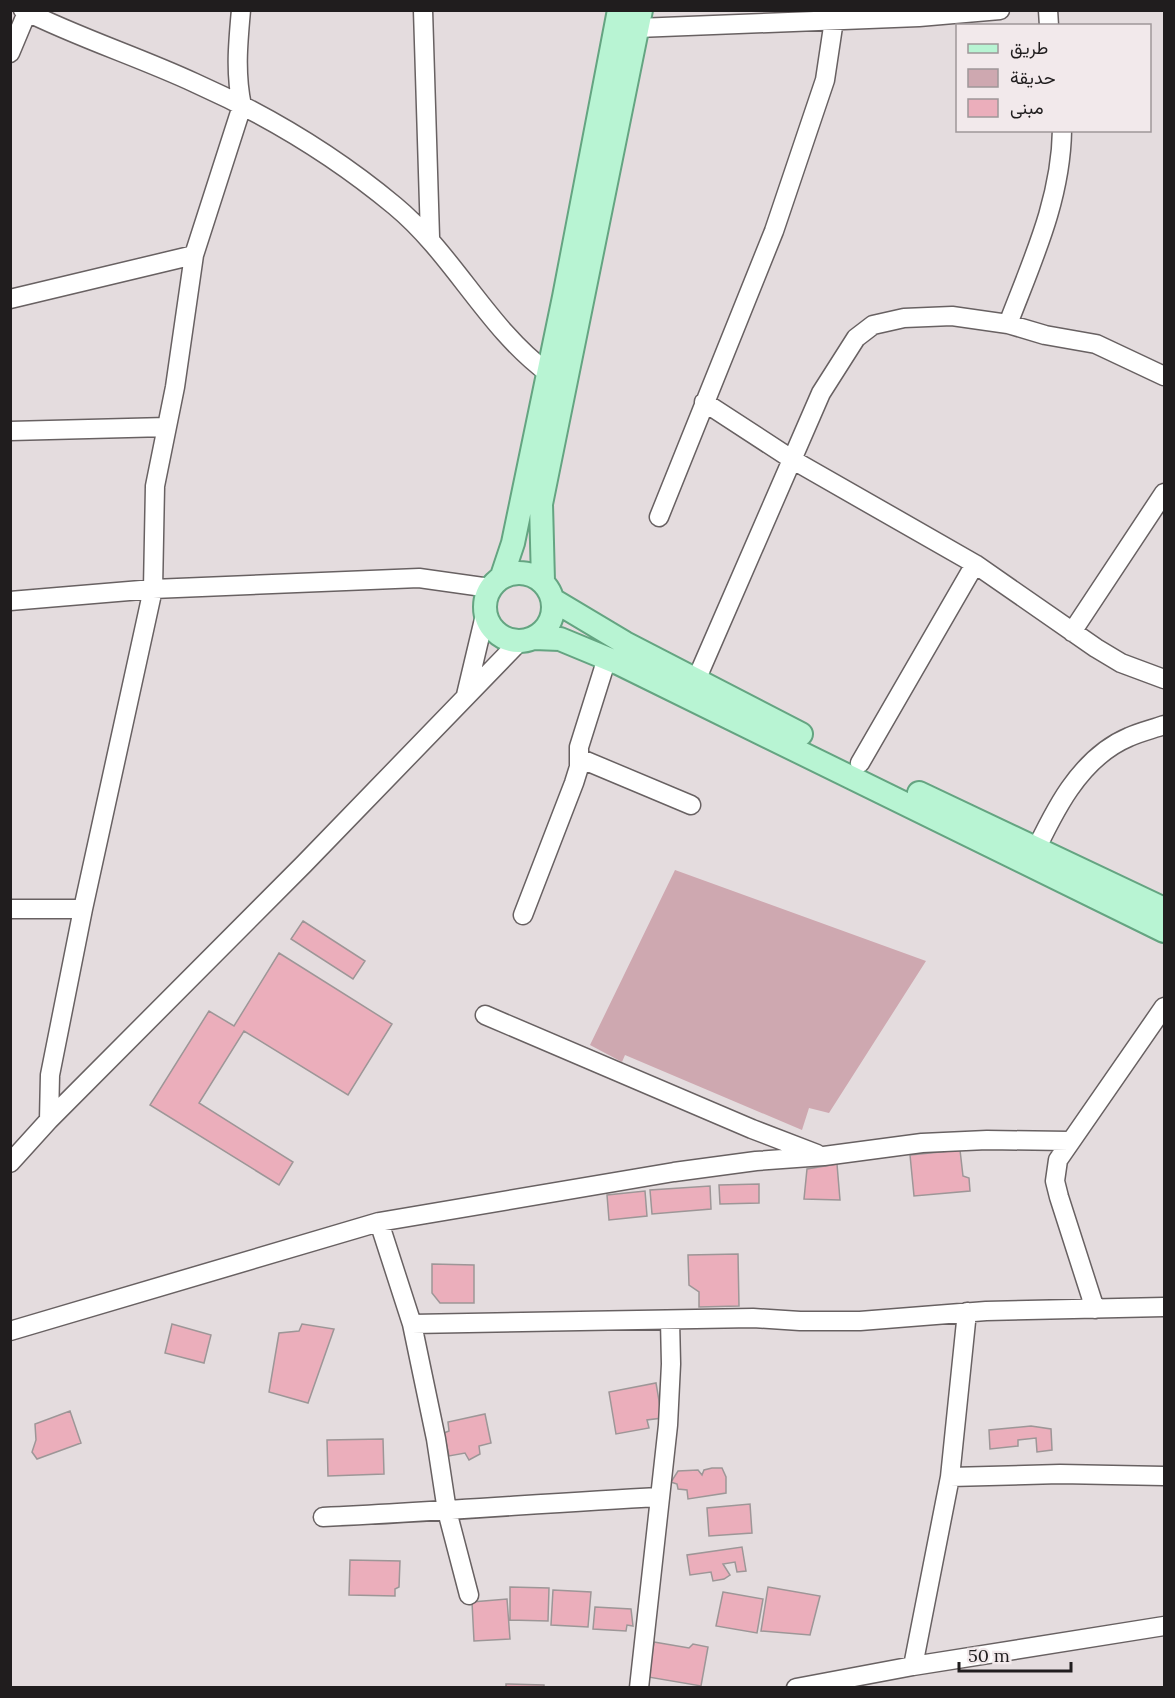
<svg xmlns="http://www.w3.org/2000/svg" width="1175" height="1698" viewBox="0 0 1175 1698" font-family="Lora,Vazirmatn,serif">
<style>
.green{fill:#cea8b0}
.building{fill:#ebaebb;stroke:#9d9697;stroke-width:1.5}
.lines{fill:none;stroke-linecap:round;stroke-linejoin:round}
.minor-casing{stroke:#686162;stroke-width:21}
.major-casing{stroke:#64a481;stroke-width:26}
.minor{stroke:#fff;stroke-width:18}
.major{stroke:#b8f4d3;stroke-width:22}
</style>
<rect width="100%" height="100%" fill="#e4dcde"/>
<path class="green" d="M675,870L926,961L829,1113L809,1108L802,1130L625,1055L622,1062L590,1045Z"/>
<path class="building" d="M303,921L365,961L353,979L291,939Z
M279,953L392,1024L348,1095L244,1031L199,1103L293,1162L279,1185L150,1105L209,1011L234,1026Z
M960,1150L963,1176L969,1178L970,1191L914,1196L910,1155Z
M837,1164L840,1200L804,1199L807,1169Z
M759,1184V1203L720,1204L719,1185Z
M710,1186L711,1209L652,1214L650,1190Z
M645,1191L647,1216L609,1220L607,1195Z
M738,1254L739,1306L699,1307V1292L689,1285L688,1255Z
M432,1264L474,1265V1303H440L432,1293Z
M172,1324L211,1335L204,1363L165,1353Z
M302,1324L334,1329L308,1403L269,1392L279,1333L299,1331Z
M656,1383L662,1418L647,1420L649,1428L616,1434L609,1392Z
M70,1411L81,1443L37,1459L32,1452L36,1440L35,1424Z
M485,1414L491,1443L479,1446L480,1454L469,1460L465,1453L449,1456L444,1433L449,1431L448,1422Z
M1031,1426L1051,1429L1052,1450L1037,1452L1036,1438L1018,1440V1446L990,1449L989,1430Z
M383,1439L384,1474L328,1476L327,1440Z
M712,1468H722L726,1477V1493L688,1499L687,1490L678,1489L677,1484L671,1482L678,1471L698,1470L702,1475L704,1470Z
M750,1504L752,1533L709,1536L707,1508Z
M742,1547L746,1571L737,1572L735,1562L723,1564L730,1575L724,1579L713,1581L711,1572L690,1575L687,1555Z
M350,1560L400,1561L399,1587L395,1589V1596L349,1595Z
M510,1587L549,1588L548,1621L510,1620Z
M768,1587L820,1596L810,1635L761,1631Z
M553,1590L591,1592L588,1627L551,1625Z
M723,1592L763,1599L757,1633L716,1626Z
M507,1599L510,1639L474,1641L472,1602Z
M595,1607L631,1609L633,1626L627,1625L626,1631L593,1629Z
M654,1642L689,1648L693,1644L708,1647L701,1686L648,1677Z
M506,1684L544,1685V1688H506Z"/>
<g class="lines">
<g class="minor-casing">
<path id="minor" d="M23,10C79,38 139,57 195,83C267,115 335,156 395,206C454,255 487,328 548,373
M423,10L430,237
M1048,10L1049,26
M637,28L919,17L1000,10
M10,53L28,10
M10,299L194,255
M1008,324C1032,261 1061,200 1062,130
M704,402L793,460L975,564L1096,648L1121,663L1164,679
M10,431L167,427
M659,517L774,231L825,80L834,20
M10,601L153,589L419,578L490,588
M1072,632L1164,493
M697,678L821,393L856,338L873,325L904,318L952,316L1008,324L1045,335L1096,344L1164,376
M466,695L485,615
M579,758L691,805
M860,763L975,564
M1031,860C1053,813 1079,758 1129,737C1140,732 1153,729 1164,725
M10,909H83
M523,915L574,783L579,767V747L607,658
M485,1015L752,1129L817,1154
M49,1120L50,1075L83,909L153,589L155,486L175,387L194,255L242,106C235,73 238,43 241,10
M10,1163L49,1120L304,864L519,642
M379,1222L412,1324L436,1439L447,1511L469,1595
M1095,1309L1059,1197L1055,1181L1058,1160L1164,1007
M412,1324L753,1318L800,1321H860L986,1311L1164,1307
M10,1331L379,1222L674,1172L756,1161L824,1156L922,1143L987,1140L1069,1141
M950,1477L1060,1474L1164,1476
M323,1517C435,1512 546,1503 658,1497
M913,1666L950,1477L967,1312
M639,1688L668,1425L671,1364L670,1320
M796,1688L913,1666L1164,1626"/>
</g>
<g class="major-casing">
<path id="major" d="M485 607a34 34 0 1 1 68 0a34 34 0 1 1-68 0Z
M502,576L513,543L564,297L619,10
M543,581L541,504L641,10
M553,600L625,643L801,734
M534,638L560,639L618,663L1164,931
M919,793L1164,909"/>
</g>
<use href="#minor" class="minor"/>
<use href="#major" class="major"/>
</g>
<rect width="1175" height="1698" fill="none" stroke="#201d1e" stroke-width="24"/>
<rect x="956" y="24" width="195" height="108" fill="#f2e9eb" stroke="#9e9799" stroke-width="1.5"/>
<rect x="968" y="44" width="30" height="9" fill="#b8f4d3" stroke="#9e9799" stroke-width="1.5"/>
<text x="1010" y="54" font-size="18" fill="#201d1e">طريق</text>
<rect x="968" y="69" width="30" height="18" fill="#cea8b0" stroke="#9e9799" stroke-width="1.5"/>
<text x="1010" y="84" font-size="18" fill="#201d1e">حديقة</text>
<rect x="968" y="99" width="30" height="18" fill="#ebaebb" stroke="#9e9799" stroke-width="1.5"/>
<text x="1010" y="114" font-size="18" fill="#201d1e">مبنى</text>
<path d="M959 1662v9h112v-9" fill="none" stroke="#201d1e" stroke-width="3"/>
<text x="968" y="1662" font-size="18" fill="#201d1e" stroke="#f2e9eb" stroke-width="4.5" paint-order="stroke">50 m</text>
</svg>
